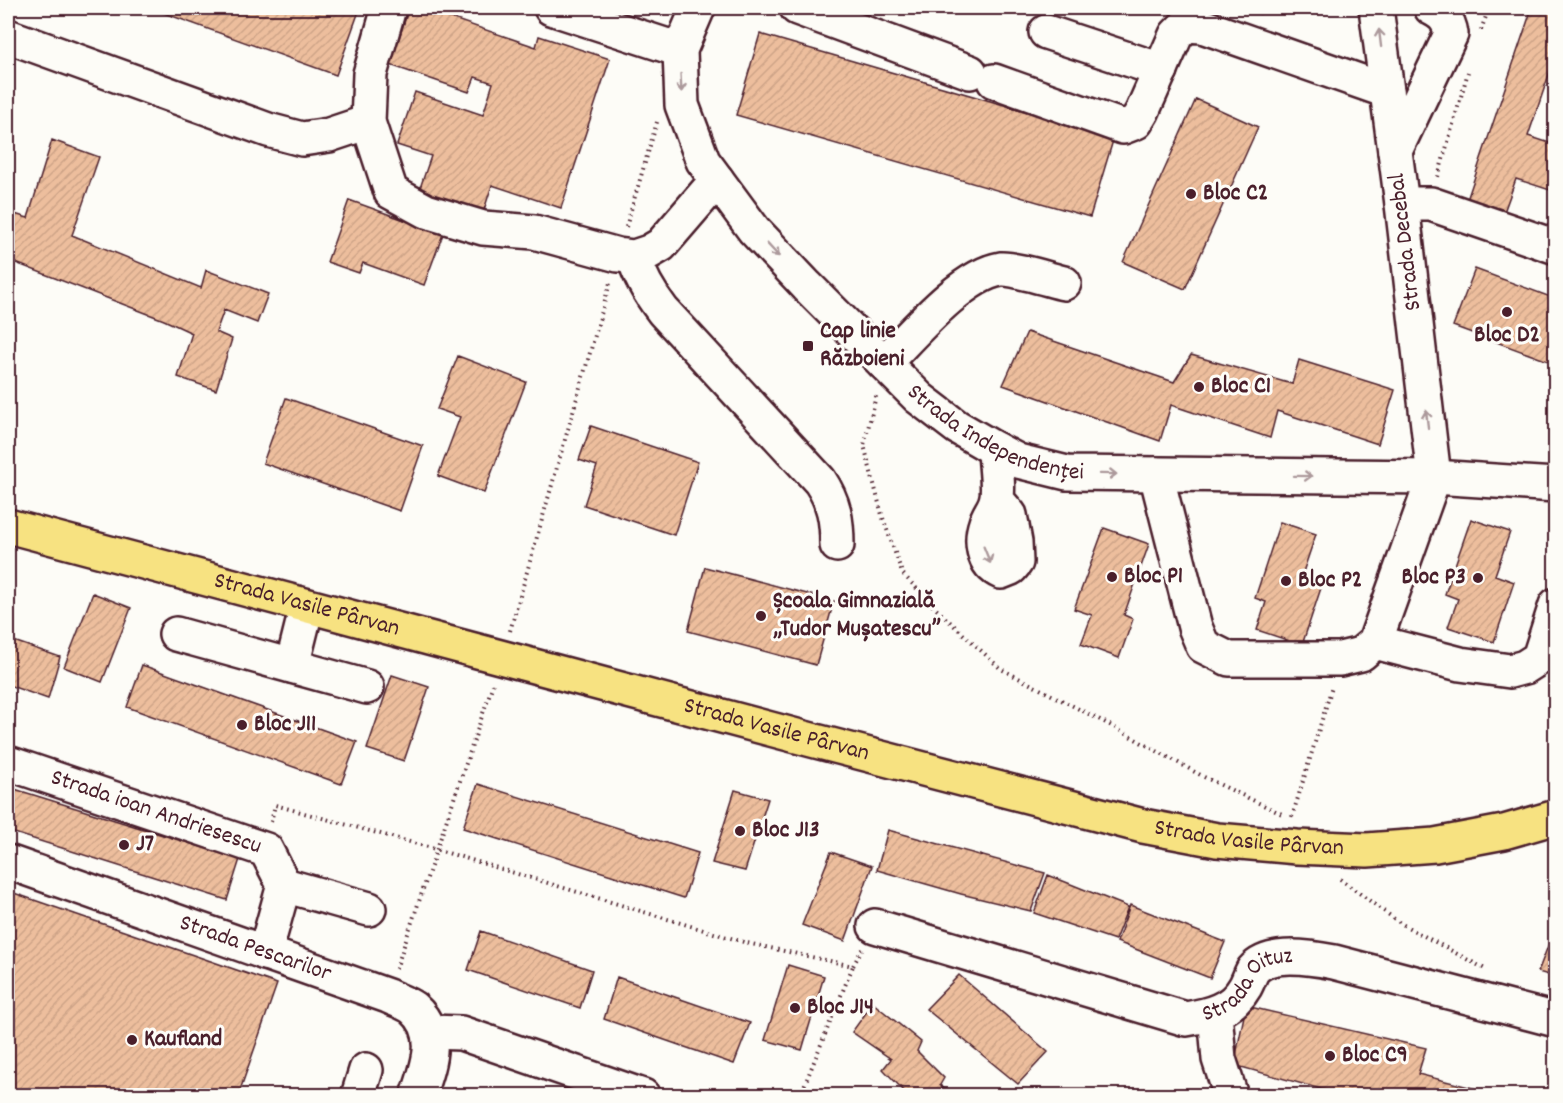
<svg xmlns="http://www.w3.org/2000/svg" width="1563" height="1103" viewBox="0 0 1563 1103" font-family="Dekko,sans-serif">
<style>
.building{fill:url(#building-hatch);stroke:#4a1f2b;stroke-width:1.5}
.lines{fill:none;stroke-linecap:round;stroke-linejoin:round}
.minor-casing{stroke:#4a1f2b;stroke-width:38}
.major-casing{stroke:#4a1f2b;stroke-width:38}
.path{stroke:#4a1f2b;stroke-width:4;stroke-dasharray:1.5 4.5;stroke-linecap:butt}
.minor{stroke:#fdfcf7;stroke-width:33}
.major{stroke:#f7e281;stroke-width:33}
.oneway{stroke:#ac999b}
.poi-dot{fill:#4a1f2b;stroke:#fdfcf7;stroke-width:2}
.labels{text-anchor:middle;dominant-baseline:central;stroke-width:6;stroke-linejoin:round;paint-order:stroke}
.poi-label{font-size:24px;font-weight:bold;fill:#4a1f2b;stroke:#fdfcf7;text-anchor:start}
.street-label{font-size:24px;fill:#4a1f2b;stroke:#fdfcf7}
</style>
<defs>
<pattern id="building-hatch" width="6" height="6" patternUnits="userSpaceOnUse" patternTransform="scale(1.5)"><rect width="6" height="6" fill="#edbe9d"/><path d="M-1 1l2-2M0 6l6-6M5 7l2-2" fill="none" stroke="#cda387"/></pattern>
</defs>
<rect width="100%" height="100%" fill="#fdfcf7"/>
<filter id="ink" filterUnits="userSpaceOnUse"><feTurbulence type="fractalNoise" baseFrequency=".0167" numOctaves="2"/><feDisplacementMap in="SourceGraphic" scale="12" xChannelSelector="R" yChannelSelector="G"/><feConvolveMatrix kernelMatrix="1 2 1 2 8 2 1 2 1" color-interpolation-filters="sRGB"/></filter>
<g filter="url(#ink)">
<path class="building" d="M150,8H350L359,11L336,75Z
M409,8H421L536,47L539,36L610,59L561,208L492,185L483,213L419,191L431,156L397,145L415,92L483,115L493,83L475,77L469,92L390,65Z
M1244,8H1262L1260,14Z
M1532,8H1556V54L1528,136L1556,145V192L1516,179L1504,212L1467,200Z
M760,34L1114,137L1090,217L736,115Z
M1196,99L1258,127L1185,289L1123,262Z
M52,140L99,157L72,235L201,288L206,270L268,294L257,323L224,310L216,332L232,339L216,390L178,377L192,333L164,320L8,260V212L28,218Z
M349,200L443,234L424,285L363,263L359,273L327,262Z
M1475,269L1556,299V364L1453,326Z
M1027,332L1174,382L1191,355L1292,384L1299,360L1395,390L1378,444L1277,411L1270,438L1171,405L1160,441L1003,385Z
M458,356L526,382L484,493L438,476L460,417L437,409Z
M286,398L423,446L400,511L263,463Z
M591,426L698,462L674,535L584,505L597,466L579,460Z
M1471,519L1510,532L1495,575L1514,582L1494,642L1448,627L1458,599L1445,594Z
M1280,522L1316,534L1301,578L1322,585L1302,645L1257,630L1266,602L1255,598Z
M1104,528L1149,544L1124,615L1133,619L1119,658L1081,644L1092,615L1074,609Z
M705,567L834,601L816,665L688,631Z
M93,593L131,608L102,682L64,667Z
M8,639L60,657L48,699L8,685Z
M142,665L357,742L341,784L127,707Z
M392,675L429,687L404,761L367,749Z
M478,784L698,853L684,898L463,828Z
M8,787L240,859L227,900L8,831Z
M735,790L768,799L745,871L712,863Z
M888,830L1045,873L1031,911L961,894L877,870Z
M831,852L872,866L845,941L802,925Z
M1048,875L1128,907L1115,940L1034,913Z
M8,891L277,984L238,1096H8Z
M1130,905L1225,942L1210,978L1117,942Z
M1556,925V977L1538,972Z
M481,931L592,970L580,1008L468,970Z
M788,965L824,976L802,1050L765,1040Z
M959,975L1048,1052L1018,1084L926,1009Z
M617,977L750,1023L734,1064L604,1019Z
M873,1003L921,1042L917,1051L944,1078L940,1085L952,1096H904L906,1093L883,1069L891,1059L852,1032Z
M1246,1006L1426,1048L1418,1074L1504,1096H1346L1234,1065Z"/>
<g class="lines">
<g class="minor-casing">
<g id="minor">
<path d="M389,8L370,74L368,122L391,192L426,211L483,228L534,232L618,255L634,257L649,252L661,245L717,180"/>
<path d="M551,8L680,50"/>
<path id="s1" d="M698,8L680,50L682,105L703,161L754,230L807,286L919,398L957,427L995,449L1018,461L1067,473L1434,477L1556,485"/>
<path d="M797,8L970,72"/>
<path d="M1046,32L1161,70"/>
<path d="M8,36L268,130L302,139L329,135L368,122"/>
<path d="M994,81L1123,127L1136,122L1142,112L1176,35L1186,25L1202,26L1387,91"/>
<path d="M1395,151L1451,34C1449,20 1443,14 1431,8"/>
<path d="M1402,204H1431L1556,247"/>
<path d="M634,257C640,278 650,294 663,311L820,481C834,502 837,520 837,545"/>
<path d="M884,363C912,335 962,275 1001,269C1013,268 1051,280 1064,283"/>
<path d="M995,449C995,463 1000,489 996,501C994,509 988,515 986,523C980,540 982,564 1001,572L1011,568L1016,562L1015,542L1010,515L997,500"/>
<path d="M1156,474L1195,627L1203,646L1229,659H1340L1361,654L1375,642L1434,477L1402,204L1376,8"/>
<path d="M176,634L367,687"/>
<path d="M1375,642L1460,664L1510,671L1525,667L1539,658L1556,605"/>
<path d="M292,666L307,606"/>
<path id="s2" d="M8,763L266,850L284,885L265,953"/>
<path id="s3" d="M8,862L388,996C396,1000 406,1003 413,1008C442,1033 428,1066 418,1096"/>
<path d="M284,885L369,909"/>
<path id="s4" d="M875,926L1186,1019C1210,1015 1232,1010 1245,987C1248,982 1250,975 1253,970C1270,950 1313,958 1334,962L1556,1020"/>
<path d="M1215,1013L1219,1059L1231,1096"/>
<path d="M430,1032L461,1033L643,1096"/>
<path d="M358,1096L366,1070"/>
</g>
</g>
<g class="major-casing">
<g id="major">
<path id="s5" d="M8,526L808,739L1143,826L1217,840L1297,847L1367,850L1435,845L1504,832L1556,817"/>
</g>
</g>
<path class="path" d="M1481,30L1489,8
M1438,177L1468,72
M626,227L657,122
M876,396L864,445L882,515L902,573L935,608L1001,669L1108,724L1204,777L1284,815
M510,631L610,283
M1292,817L1332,687
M271,822L275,805L428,847L747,943L853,966L862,949
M1340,879L1400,923L1487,970
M396,969L493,684
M800,1096L853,966"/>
<use href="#minor" class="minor"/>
<use href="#major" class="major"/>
</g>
<defs><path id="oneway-shaft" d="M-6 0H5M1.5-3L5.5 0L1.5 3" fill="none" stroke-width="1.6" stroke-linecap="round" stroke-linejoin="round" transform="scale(1.5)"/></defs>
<g class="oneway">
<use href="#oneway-shaft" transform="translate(1380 38) rotate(-97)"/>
<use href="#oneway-shaft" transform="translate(681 83) rotate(87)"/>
<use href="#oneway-shaft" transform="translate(773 250) rotate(47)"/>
<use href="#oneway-shaft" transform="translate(1427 419) rotate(-97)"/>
<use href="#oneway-shaft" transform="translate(1108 474) rotate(1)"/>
<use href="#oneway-shaft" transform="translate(1303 476) rotate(1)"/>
<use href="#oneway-shaft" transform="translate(987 555) rotate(68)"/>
</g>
</g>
<g class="poi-dot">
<circle cx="1191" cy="194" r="6"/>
<circle cx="1507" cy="312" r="6"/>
<rect x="802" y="340" width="12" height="12" rx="3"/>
<circle cx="1199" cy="387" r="6"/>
<circle cx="1112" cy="577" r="6"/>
<circle cx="1478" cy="578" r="6"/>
<circle cx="1286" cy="581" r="6"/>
<circle cx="761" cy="616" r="6"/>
<circle cx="242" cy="725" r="6"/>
<circle cx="740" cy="831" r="6"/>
<circle cx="124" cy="845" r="6"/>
<circle cx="795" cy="1008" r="6"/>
<circle cx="132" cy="1040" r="6"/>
<circle cx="1330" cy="1056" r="6"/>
</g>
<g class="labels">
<g class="poi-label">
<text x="1203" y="194">Bloc C2</text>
<text x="820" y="332">Cap linie<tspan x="820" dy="28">Războieni</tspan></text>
<text x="1507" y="336" text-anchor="middle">Bloc D2</text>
<text x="1211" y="387">Bloc C1</text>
<text x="1124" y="577">Bloc P1</text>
<text x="1466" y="578" text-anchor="end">Bloc P3</text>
<text x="1298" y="581">Bloc P2</text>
<text x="773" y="602">Școala Gimnazială<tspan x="773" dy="28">„Tudor Mușatescu”</tspan></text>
<text x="254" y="725">Bloc J11</text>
<text x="752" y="831">Bloc J13</text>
<text x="136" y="845">J7</text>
<text x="807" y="1008">Bloc J14</text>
<text x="144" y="1040">Kaufland</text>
<text x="1342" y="1056">Bloc C9</text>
</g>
<g class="street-label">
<text transform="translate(1406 242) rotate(-97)">Strada Decebal</text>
<text stroke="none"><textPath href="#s1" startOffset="568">Strada Independenței</textPath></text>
<text stroke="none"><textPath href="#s5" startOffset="309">Strada Vasile Pârvan</textPath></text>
<text stroke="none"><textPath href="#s5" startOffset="795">Strada Vasile Pârvan</textPath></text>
<text stroke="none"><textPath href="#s2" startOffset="156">Strada ioan Andriesescu</textPath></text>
<text stroke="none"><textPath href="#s5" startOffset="1281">Strada Vasile Pârvan</textPath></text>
<text stroke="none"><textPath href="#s3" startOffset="262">Strada Pescarilor</textPath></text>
<text stroke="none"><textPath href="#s4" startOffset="399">Strada Oituz</textPath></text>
</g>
</g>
<rect width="1563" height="1103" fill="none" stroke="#fdfcf7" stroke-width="30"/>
<rect x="15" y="15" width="1533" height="1073" fill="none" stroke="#4a1f2b" stroke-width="2" filter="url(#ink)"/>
</svg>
